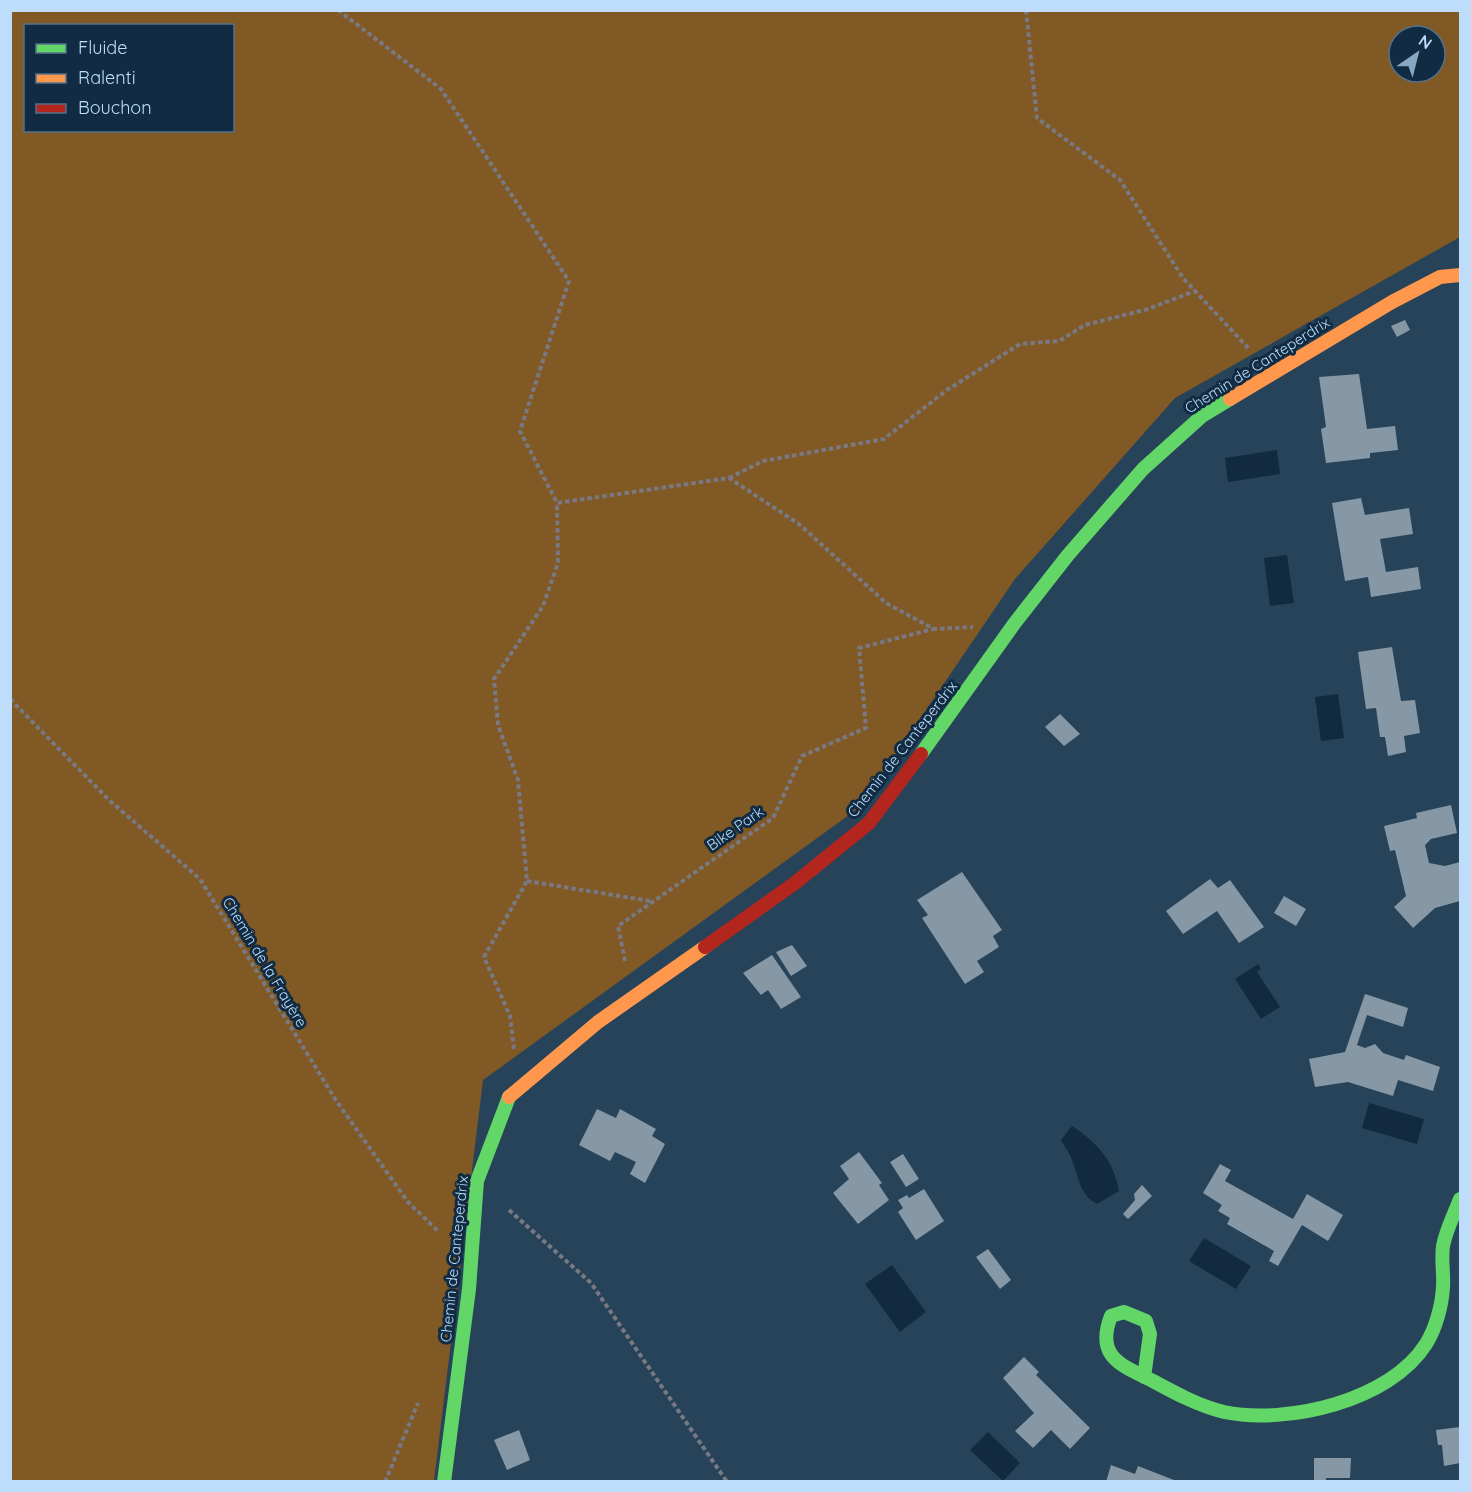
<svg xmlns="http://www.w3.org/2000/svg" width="1471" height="1492" viewBox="0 0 1471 1492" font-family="Quicksand,sans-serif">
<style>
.forest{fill:#815925;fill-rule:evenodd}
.water{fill:#112a40}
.building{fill:#8698a6}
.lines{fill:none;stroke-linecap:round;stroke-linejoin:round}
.path{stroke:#787982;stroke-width:4;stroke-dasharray:4.5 3;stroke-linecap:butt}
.fast{stroke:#63d668;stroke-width:14}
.slow{stroke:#ff974d;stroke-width:14}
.jam{stroke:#b3261e;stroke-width:14}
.labels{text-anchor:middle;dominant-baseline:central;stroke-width:6;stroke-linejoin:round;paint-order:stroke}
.street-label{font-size:15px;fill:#bdddfb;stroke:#102b42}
</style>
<rect width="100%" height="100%" fill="#274359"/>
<path class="forest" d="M10,11H1460V237L1175,398L1015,579L860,807L483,1080L434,1481H11ZM26,26H232V130H26ZM1399,36H1435V72H1399Z"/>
<path class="water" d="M1277,450L1280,474L1228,482L1225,458Z
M1287,555L1294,603L1270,606L1264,558Z
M1338,694L1344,738L1321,741L1315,697Z
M1258,964L1261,969L1257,972L1280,1007L1261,1019L1235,979Z
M1369,1103L1424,1119L1417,1144L1362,1128Z
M1072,1126C1096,1142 1114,1160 1119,1191L1097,1204C1079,1194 1080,1180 1073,1163C1071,1155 1065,1147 1061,1140Z
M1204,1238L1251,1266L1236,1289L1189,1261Z
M892,1265L926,1312L900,1332L865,1284Z
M988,1432L1020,1463L1003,1481L970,1450Z"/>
<path class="building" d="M1405,320L1410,330L1397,337L1391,326Z
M1359,374L1367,429L1395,426L1398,450L1370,453V458L1326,463L1321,429L1326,427L1319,377Z
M1361,498L1365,515L1409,508L1413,534L1380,539L1386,572L1418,567L1421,589L1371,597L1368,577L1345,581L1332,503Z
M1392,647L1401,701L1415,700L1420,733L1404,736L1406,752L1388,756L1385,737H1380L1376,708L1366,709L1358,652Z
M1060,714L1080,734L1064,746L1045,727Z
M1451,805L1457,833L1431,839L1425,845L1429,863L1445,866L1460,862V901L1435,908L1413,928L1394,907L1406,896L1395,850L1390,851L1384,826L1417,818L1416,813Z
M962,872L1002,930L993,936L999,947L977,961L984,972L965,984L922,918L928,915L917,900Z
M1210,879L1218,888L1230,880L1264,927L1239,943L1217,911L1183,934L1166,911Z
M1284,896L1306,909L1296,926L1274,913Z
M792,945L807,966L791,976L776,952Z
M772,955L801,997L781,1009L768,990L761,995L743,973Z
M1365,994L1408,1008L1403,1027L1367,1015L1357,1045L1365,1048L1375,1044L1383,1053L1404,1060L1406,1055L1440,1067L1433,1091L1398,1080L1393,1096L1348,1082L1315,1087L1309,1059L1345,1052Z
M597,1109L616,1118L620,1109L656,1129L652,1136L665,1144L645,1183L630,1174L636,1162L615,1152L610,1161L579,1145Z
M859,1152L882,1183L879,1185L889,1200L858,1224L833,1193L849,1179L840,1166Z
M903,1154L919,1179L906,1187L890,1162Z
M1220,1164L1231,1170L1225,1181L1293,1219L1307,1194L1343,1215L1328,1241L1302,1225L1278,1266L1269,1261L1274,1251L1227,1224L1230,1218L1218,1211L1222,1205L1203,1193Z
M1142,1185L1152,1196L1128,1219L1123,1214L1135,1200L1134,1194Z
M924,1189L944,1221L916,1240L898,1212L903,1208L898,1200L907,1195L909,1198Z
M988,1249L1011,1280L1000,1289L976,1257Z
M1024,1357L1039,1372L1036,1375L1090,1428L1070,1449L1051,1430L1033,1448L1015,1431L1034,1413L1003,1378Z
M1460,1427V1463L1444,1466L1442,1445H1438L1436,1430Z
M519,1430L530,1460L507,1470L494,1440Z
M1314,1458H1351L1350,1478H1326V1482H1314Z
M1111,1465L1135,1474L1138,1466L1179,1482H1106Z"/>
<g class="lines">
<path class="path" d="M338,10L441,89L569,281L520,431L557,503L729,478L799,524L886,603L934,629L973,627
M1026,10L1037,118L1120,180L1183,278L1249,349
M729,478L763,461L884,439L947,390L1020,344L1059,341L1085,325L1148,309L1195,291
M10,699L109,800L200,879L335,1099L408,1202L439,1232
M527,881L650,901
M625,961L618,926L773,818L802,756L866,728L859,648L933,629
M514,1049L510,1016L484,957L527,881L518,780L498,725L494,679L543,606L558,563L557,503
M509,1210L591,1283L727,1482
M385,1482L418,1403"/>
<path class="fast" d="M921,754L1014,624L1068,555L1143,469L1202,416L1230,399
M1144,1377L1150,1334L1146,1321L1124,1312L1111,1316C1095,1357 1121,1365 1153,1381C1175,1393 1199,1406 1224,1412C1287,1425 1390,1401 1426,1344C1436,1328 1442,1305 1443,1287C1444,1274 1441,1260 1443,1246C1446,1230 1454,1215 1460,1199
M444,1482L469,1289L477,1181L509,1097"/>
<path class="slow" d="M1230,399L1392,302L1440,277L1460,275
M509,1097L598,1022L705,947"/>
<path class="jam" d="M705,947L795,883L869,823L921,754"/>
</g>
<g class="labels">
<g class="street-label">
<text transform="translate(1257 365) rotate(-32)">Chemin de Canteperdrix</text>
<text transform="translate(902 749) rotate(-52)">Chemin de Canteperdrix</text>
<text transform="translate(735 828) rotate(-35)">Bike Park</text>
<text transform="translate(265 962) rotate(59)">Chemin de la Frayère</text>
<text transform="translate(454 1259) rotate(-84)">Chemin de Canteperdrix</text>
</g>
</g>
<rect width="1471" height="1492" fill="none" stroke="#bdddfb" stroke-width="24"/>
<rect x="24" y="24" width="210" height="108" fill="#102b42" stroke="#55728c" stroke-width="1.5"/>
<rect x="36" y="44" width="30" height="9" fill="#63d668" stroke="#55728c" stroke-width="1.5"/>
<text x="78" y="54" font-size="18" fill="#bdddfb">Fluide</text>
<rect x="36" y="74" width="30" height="9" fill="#ff974d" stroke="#55728c" stroke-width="1.5"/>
<text x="78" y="84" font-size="18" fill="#bdddfb">Ralenti</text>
<rect x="36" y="104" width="30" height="9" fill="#b3261e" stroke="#55728c" stroke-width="1.5"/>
<text x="78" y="114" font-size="18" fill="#bdddfb">Bouchon</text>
<g transform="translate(1417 54) rotate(35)"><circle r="28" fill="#102b42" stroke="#55728c" stroke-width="1.5"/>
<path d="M0-4.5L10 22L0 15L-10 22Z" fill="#88a7c2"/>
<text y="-9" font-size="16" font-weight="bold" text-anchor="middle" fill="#bdddfb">N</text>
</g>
</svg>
